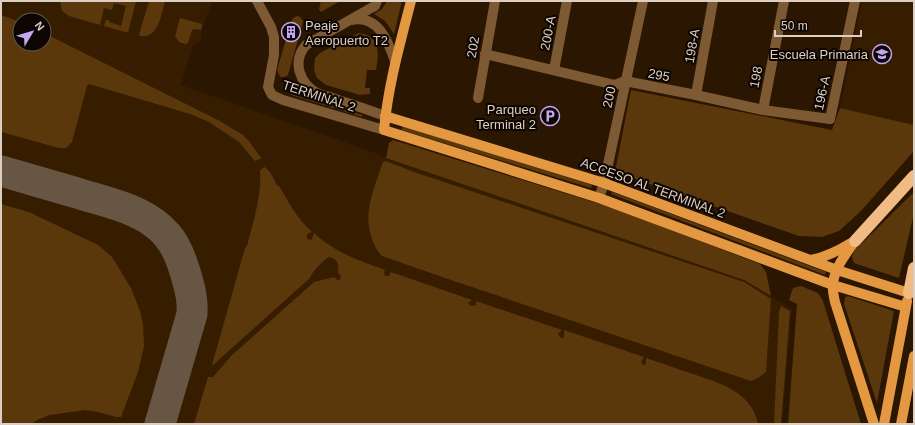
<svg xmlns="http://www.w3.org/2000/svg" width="915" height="425" viewBox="0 0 915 425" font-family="Helvetica,sans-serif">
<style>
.built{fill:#361d00;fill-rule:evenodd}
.green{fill:#5b370c}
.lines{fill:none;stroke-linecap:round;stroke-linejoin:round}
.taxiway{stroke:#685644;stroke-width:31}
.minor{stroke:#7e5a34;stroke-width:10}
.major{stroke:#e39841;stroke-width:10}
.highway{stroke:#f2bb84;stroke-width:12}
.labels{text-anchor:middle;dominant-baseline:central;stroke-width:4;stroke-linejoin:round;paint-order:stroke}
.poi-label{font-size:13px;fill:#ddcfc2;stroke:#0c0501;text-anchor:end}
.street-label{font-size:13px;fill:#ddcfc2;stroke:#0c0501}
</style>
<rect width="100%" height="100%" fill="#2a1601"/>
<path class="built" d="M1,1H213L204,23L200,42L193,45L181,85L376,153L386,158L744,280L792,309L782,424H1ZM20,20H44V44H20Z
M862,1H914V125L840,108Z"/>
<path class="green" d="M60,1H136L129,29L128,32H125L104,26L106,20H109V22L121,26L126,6L114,3L112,10L104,8L100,25L69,16L62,11Z
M149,1H165C161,14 159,39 140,36L139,35Z
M321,1H340L321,12L319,9Z
M387,1H402L394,34L385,21L374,14L382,9Z
M1,15L20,22V44H44V33L220,121L243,135L249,141L261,158L260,159L255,161L239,142L209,122L190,114L89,84L87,86L72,142L66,148H59L1,132Z
M297,16L300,17L303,21L302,26L288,75L285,77H280L277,70L291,22L293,18Z
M180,18L202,24L201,30L194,29L192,30L188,43L185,44L179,42L175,36Z
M359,33C381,36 379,54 376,70H367L365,88H370V94L360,95L326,85L317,78L314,71L315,58L320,53Z
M631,90L832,130L840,108L914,125V151L861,211L839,231L822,237L799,236L615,172Z
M291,94L362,115V117L291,95Z
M403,126L592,185L591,188L401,130Z
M393,140L619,210L760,264L766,272L771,296L744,280L386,158L389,143Z
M386,161L414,172L744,282L771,299L766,372L758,378L751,381L448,279L382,256C376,250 374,244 371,236C363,211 375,186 383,162Z
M265,167L270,172L277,185L279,186C289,202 297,219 312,232L307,234V239L311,240L312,239L314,233C334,252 360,261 385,270L384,273L385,276H389L391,272L472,300L468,303L471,306L476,305V301L562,330L558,334L561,338L564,337V330L644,357L641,362L643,365L646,364V358C662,363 677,369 693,374C720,383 752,392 758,424H194L208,377H213L232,355L314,282L334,277L339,281L341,276L338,273C339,265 338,258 329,257C323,260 312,272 310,278L213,365H212L245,248L247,246C253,222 262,196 260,170Z
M612,192L826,272L825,275L611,194Z
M914,192V213L899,278L854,263L852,257L854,251Z
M1,204L29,212L98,245L112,257L131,288L140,311L143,324L144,346L138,372L121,417H116L98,412L85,410L50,415L39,419L31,424H1Z
M801,286L818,293L823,301L861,424H788L797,304L789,300L793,288Z
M848,296L894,311L877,403L844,304L845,297Z
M781,306L790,311L781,424H774L779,312Z"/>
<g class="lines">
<path class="taxiway" d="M1,171C26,178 52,186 77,193C108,203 145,209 167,235C177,246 182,261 186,275C190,289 193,300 192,314L160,424"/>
<path class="minor" d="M257,1L271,27L274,37V55L268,87L272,95L283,100L384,130
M377,1L375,6L371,8L306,45C292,61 299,83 317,93C323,96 331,97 338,100C354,105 369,110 385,116
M351,20C378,14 388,41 395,61
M485,54L615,85L625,81L696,95L763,110L830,119L855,1
M554,70L567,1
M696,95L713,1
M478,98L495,1
M763,110L784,1
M599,198L604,183L643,1"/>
<path class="major" d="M411,1C400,44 388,86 384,130L599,198L833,285L906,307
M385,116L604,183L837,270L909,293
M855,241C846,254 835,267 833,283C832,289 834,297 835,302L874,424
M811,260C826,257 838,251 851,243
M884,424L907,301
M901,424L914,356"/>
<path class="highway" d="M855,241L914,176
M909,293L914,268"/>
</g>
<defs>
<g id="building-ring" transform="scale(1)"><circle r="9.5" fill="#0c0501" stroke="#c2a8f2" stroke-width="1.5"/><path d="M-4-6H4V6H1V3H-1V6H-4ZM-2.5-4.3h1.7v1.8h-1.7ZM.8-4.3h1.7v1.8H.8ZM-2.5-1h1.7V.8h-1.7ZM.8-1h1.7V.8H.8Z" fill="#c2a8f2"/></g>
<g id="school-ring" transform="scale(1)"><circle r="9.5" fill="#0c0501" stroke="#c2a8f2" stroke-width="1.5"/><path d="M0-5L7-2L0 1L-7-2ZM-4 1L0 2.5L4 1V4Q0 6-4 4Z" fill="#c2a8f2"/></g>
<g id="parking-ring" transform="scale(1)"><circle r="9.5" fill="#0c0501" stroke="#c2a8f2" stroke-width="1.5"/><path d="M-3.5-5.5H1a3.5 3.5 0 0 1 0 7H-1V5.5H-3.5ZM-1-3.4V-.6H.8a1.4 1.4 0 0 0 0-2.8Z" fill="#c2a8f2"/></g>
</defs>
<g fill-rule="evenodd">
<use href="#building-ring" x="291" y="32"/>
<use href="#school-ring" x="882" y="54"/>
<use href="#parking-ring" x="550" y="116"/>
</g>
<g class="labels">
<g class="poi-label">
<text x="305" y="25" text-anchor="start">Peaje<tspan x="305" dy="15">Aeropuerto T2</tspan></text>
<text x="868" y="54">Escuela Primaria</text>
<text x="536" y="109">Parqueo<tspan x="536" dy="15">Terminal 2</tspan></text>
</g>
<g class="street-label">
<text transform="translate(548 33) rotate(-79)">200-A</text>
<text transform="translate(692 46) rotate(-80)">198-A</text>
<text transform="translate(473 47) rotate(-80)">202</text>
<text transform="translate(659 75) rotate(11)">295</text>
<text transform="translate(756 77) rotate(-79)">198</text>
<text transform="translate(822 93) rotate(-78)">196-A</text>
<text transform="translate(319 96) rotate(18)">TERMINAL 2</text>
<text transform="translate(609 97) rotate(-78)">200</text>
<text transform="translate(653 188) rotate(20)">ACCESO AL TERMINAL 2</text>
</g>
</g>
<rect width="915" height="425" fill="none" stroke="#ddcfc2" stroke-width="4"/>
<g transform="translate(32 32) rotate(52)"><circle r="19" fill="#0c0501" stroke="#60564e"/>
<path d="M0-3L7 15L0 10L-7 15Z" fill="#c2a8f2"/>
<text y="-6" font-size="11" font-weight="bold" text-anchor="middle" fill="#ddcfc2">N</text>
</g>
<path d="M775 30v6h86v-6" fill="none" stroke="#ddcfc2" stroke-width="2"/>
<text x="781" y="30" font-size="12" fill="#ddcfc2" stroke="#0c0501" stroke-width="3" paint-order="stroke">50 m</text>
</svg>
